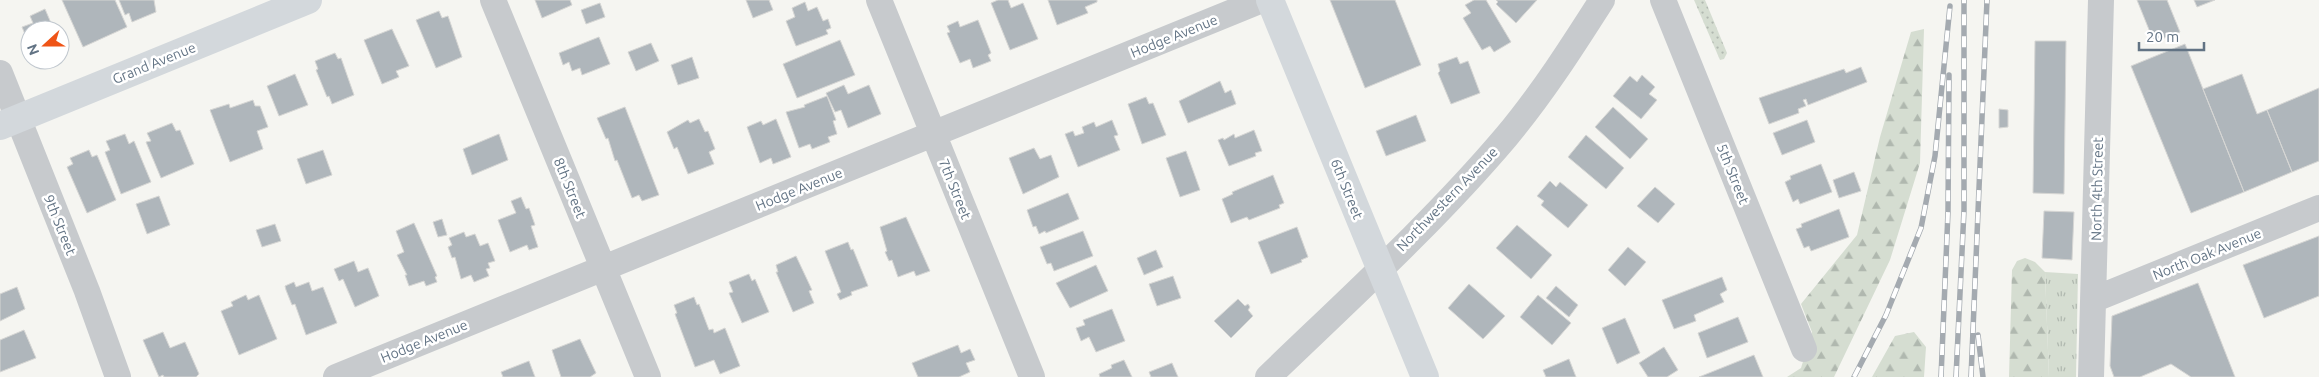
<svg xmlns="http://www.w3.org/2000/svg" width="2319" height="377" viewBox="0 0 2319 377" font-family="Ubuntu,sans-serif">
<style>
.grass{fill:url(#grass-tufts)}
.forest{fill:url(#forest-firs)}
.park{fill:url(#park-dots)}
.building{fill:#afb6bb;stroke:#d6d6d4}
.lines{fill:none;stroke-linecap:round;stroke-linejoin:round}
.minor{stroke:#c7cacd;stroke-width:26}
.major{stroke:#d3d8dc;stroke-width:28}
.rail-casing{stroke:#a4aab0;stroke-width:5.5}
.rail{stroke:#fff;stroke-width:4;stroke-dasharray:11;stroke-linecap:butt}
.labels{text-anchor:middle;dominant-baseline:central;stroke-width:5;stroke-linejoin:round;paint-order:stroke}
.street-label{font-size:14px;fill:#627384;stroke:#fff}
</style>
<defs>
<pattern id="grass-tufts" width="24" height="20" patternUnits="userSpaceOnUse" patternTransform="scale(1.25)"><rect width="24" height="20" fill="#d5ddd1"/><path d="M3 7l-1-3M5 7V3M7 7l1-3M15 17l-1-3M17 17v-4M19 17l1-3" fill="none" stroke="#b0b8af"/></pattern>
<pattern id="forest-firs" width="22" height="20" patternUnits="userSpaceOnUse" patternTransform="scale(1.25)"><rect width="22" height="20" fill="#d5ddd1"/><path d="M5 1l3.5 6h-7zM16 11l3.5 6h-7z" fill="#b0b8af"/></pattern>
<pattern id="park-dots" width="8" height="8" patternUnits="userSpaceOnUse" patternTransform="scale(1.25)"><rect width="8" height="8" fill="#d5ddd1"/><path d="M2 2h.1M6 6h.1" fill="none" stroke="#b0b8af" stroke-width="1.8" stroke-linecap="round"/></pattern>
</defs>
<rect width="100%" height="100%" fill="#f5f5f1"/>
<path class="grass" d="M2045,272L2078,274L2076,377H2049Z"/>
<path class="forest" d="M1924,29L1920,163L1890,260L1834,377H1787L1801,368L1812,332L1801,304L1857,235L1880,137L1911,32Z
M2025,258L2035,262L2045,272L2049,377H2009L2012,270L2017,261Z
M1914,332L1926,347L1924,377H1872L1895,336Z"/>
<path class="park" d="M1694,0H1705L1727,53L1724,59L1720,60Z"/>
<path class="building" d="M62,0H115L127,27L83,47Z
M119,0H154L156,12L132,22L129,13L125,15Z
M535,0H570L572,5L542,18Z
M746,0H769L773,10L753,18Z
M998,0H1008L1011,8L1023,3L1038,39L1010,50L991,3Z
M1048,0H1097V2L1085,7L1088,13L1057,25Z
M1330,0H1395L1421,65L1365,88Z
M1474,0H1486L1511,42L1494,52L1490,46L1482,50L1463,18L1471,13L1465,5Z
M1496,0H1537L1516,23L1496,4L1498,2Z
M2137,0H2167L2180,32L2154,42Z
M2194,0H2215L2197,7Z
M805,2L808,11L817,7L823,21L828,19L831,28L826,30L828,34L796,46L786,21L795,17L792,8Z
M600,3L605,17L586,24L581,10Z
M45,9L54,30H30V46L22,27L33,23L30,16Z
M439,11L442,18L448,16L462,57L436,68L416,20Z
M978,20L991,53L988,55L991,61L973,68L970,59L960,63L947,33L950,32L947,26L958,21L960,27Z
M392,29L409,66L396,71L399,77L382,84L364,40Z
M599,37L610,64L582,75L580,68L572,71L569,62L563,65L559,53Z
M840,40L855,75L797,98L783,64Z
M2035,41H2066L2064,194L2033,193Z
M651,43L659,61L636,71L628,52Z
M2185,44L2244,192L2191,213L2131,66Z
M335,53L338,59L341,58L354,95L332,104L329,96L327,97L316,70L318,69L315,61Z
M692,57L699,78L678,85L671,65Z
M1457,57L1460,64L1468,61L1480,93L1451,104L1438,73L1440,71L1438,64Z
M1861,67L1867,82L1808,105L1806,99L1803,100L1806,106L1798,109L1799,113L1769,124L1759,98L1844,69L1846,73Z
M295,74L308,105L279,116L267,86Z
M2242,74L2257,114L2267,110L2292,172L2244,192L2203,89Z
M1642,75L1655,87L1649,94L1657,100L1641,119L1613,96L1630,76L1637,82Z
M1220,81L1225,93L1231,90L1236,104L1188,123L1179,101Z
M844,85L848,94L869,85L881,114L848,128L841,110L835,112L826,93Z
M2319,88V161L2292,172L2267,110Z
M827,96L836,120L833,121L837,134L828,137L830,142L812,149L810,144L799,148L786,112L805,107L804,105Z
M1146,97L1149,104L1153,103L1166,135L1142,144L1128,104Z
M253,100L255,106H260L268,127L257,131L263,149L230,162L210,110L229,104L230,108Z
M625,107L659,195L642,201L639,195L632,198L617,160L615,161L608,138L606,139L597,118Z
M1613,107L1648,139L1630,159L1595,127Z
M1999,109L2008,110V127L1999,128Z
M1416,115L1426,141L1386,156L1376,131Z
M699,119L705,132L708,131L715,149L709,152L714,164L688,174L677,147L674,149L667,132L688,120L690,123Z
M776,119L791,157L773,164L771,158L760,163L747,127L761,121L763,125Z
M1112,120L1118,135L1114,136L1120,150L1078,167L1065,134L1073,131L1075,136L1084,133L1082,127L1094,122L1096,127Z
M1807,120L1815,142L1782,155L1773,133Z
M172,123L176,131L180,130L194,164L161,178L146,142L151,141L147,133Z
M1254,130L1262,151L1255,153L1256,156L1229,166L1218,140L1223,138L1224,140L1234,134L1235,138Z
M125,134L129,144L134,141L151,182L121,194L105,152L110,150L106,141Z
M499,134L508,160L472,175L463,149Z
M1586,135L1624,168L1606,189L1568,157Z
M1034,148L1040,159L1051,155L1059,177L1023,194L1009,158Z
M89,150L92,157L97,155L116,200L87,213L67,167L73,164L70,158Z
M323,150L332,175L306,184L297,159Z
M1186,151L1200,190L1180,197L1166,158Z
M1821,164L1832,192L1800,204L1798,199L1793,202L1785,182L1791,179L1790,176Z
M1854,172L1861,191L1839,198L1833,180Z
M1273,175L1284,203L1279,205L1280,208L1249,220L1247,217L1231,223L1222,199L1233,194L1232,192Z
M1550,181L1556,187L1560,182L1588,205L1568,228L1541,205L1544,201L1537,196Z
M1655,187L1675,204L1658,223L1637,206Z
M1068,193L1079,219L1046,233L1045,231L1039,234L1036,226L1033,227L1027,210Z
M159,196L170,225L147,234L136,204Z
M521,197L526,209L529,208L535,225L531,226L538,247L529,250L527,245L510,252L498,220L516,213L511,201Z
M1839,209L1849,237L1811,251L1809,246L1804,248L1796,229L1802,227L1801,224Z
M2044,211L2074,212L2072,260L2042,258Z
M906,217L930,271L916,276L914,271L898,277L892,260L889,261L885,252L887,251L880,227Z
M442,219L447,235L438,237L433,222Z
M414,223L437,276L435,277L437,282L426,286L424,281L409,286L405,275H407L397,255L404,252L396,231Z
M275,224L281,241L262,247L256,230Z
M1517,225L1552,255L1531,279L1496,248Z
M1297,227L1308,257L1301,260L1302,262L1271,274L1258,242Z
M1083,231L1093,256L1054,271L1051,263L1047,264L1040,247Z
M464,232L466,237L475,234L480,246L488,243L495,261L488,263L490,268L486,269L489,276L474,282L471,275L461,279L455,257L452,258L448,247L452,245L449,238Z
M2319,236V296L2264,318L2243,265Z
M848,242L851,250L853,249L868,286L851,292L852,295L840,300L837,294L841,292L825,251Z
M1628,247L1646,262L1625,286L1608,270Z
M1156,250L1163,267L1144,275L1137,258Z
M796,256L812,290L809,291L814,303L793,312L776,272H778L776,265Z
M354,261L358,272L368,268L379,296L355,307L343,279L339,281L334,269Z
M1096,265L1108,291L1070,308L1056,283Z
M749,274L752,281L755,279L769,312L742,323L729,293L733,292L729,282Z
M1173,276L1181,298L1157,306L1149,284Z
M1722,277L1727,290L1720,294L1724,302L1694,315L1696,321L1674,329L1662,300Z
M294,282L296,287L309,282L312,291L323,287L337,323L306,335L295,304L292,305L286,290L285,286Z
M2198,283L2235,377H2191L2171,364L2140,377H2114L2110,366L2112,316Z
M1469,284L1505,316L1483,339L1448,308Z
M1556,286L1578,305L1569,317L1546,298Z
M17,287L25,309L0,321V294Z
M246,295L248,300L259,295L277,339L239,355L221,311L233,306L231,302Z
M1538,295L1571,323L1552,345L1520,317Z
M694,297L697,305L699,304L709,330L713,329L714,333L725,328L740,366L720,374L714,360L695,367L675,314L677,313L674,305Z
M1238,299L1245,306L1248,304L1250,307L1248,310L1253,316L1231,338L1214,321Z
M1112,309L1125,341L1096,352L1089,337L1081,341L1076,328L1085,325L1083,320Z
M1738,317L1748,342L1707,358L1698,333Z
M1625,318L1640,353L1617,364L1602,328Z
M24,330L36,358L0,372V340Z
M163,332L170,348L185,342L199,374L196,377H164L163,375L159,377L143,340Z
M580,339L596,373L590,377H561L552,350Z
M958,345L961,353L970,349L975,360L966,363L970,372L959,377H918L912,363Z
M1664,347L1678,370L1667,377H1648L1639,363Z
M1754,355L1763,377H1699Z
M1569,359L1576,377H1546L1543,370Z
M1124,360L1132,377H1100L1099,374L1112,368L1111,365Z
M529,361L535,377H503L501,372Z
M1172,363L1178,377H1151L1149,372Z"/>
<g class="lines">
<path class="minor" d="M493,0L648,377
M879,0L1032,377
M1663,0L1804,349
M0,73L87,291L118,377
M2095,299L2319,208
M336,377L1262,0
M1268,377C1349,299 1433,223 1506,137C1542,94 1572,47 1602,0
M2091,377L2101,0"/>
<path class="major" d="M1270,0L1425,377
M0,126L308,0"/>
<g class="rail-casing">
<path id="rail" d="M1978,335L1983,377
M1854,377L1886,315L1921,228L1935,156L1950,6
M1941,377L1948,212L1949,75
M1956,377L1964,210V0
M1971,377L1987,0"/>
</g>
<use href="#rail" class="rail"/>
</g>
<g class="labels">
<g class="street-label">
<text transform="translate(1174 36) rotate(-22)">Hodge Avenue</text>
<text transform="translate(154 63) rotate(-22)">Grand Avenue</text>
<text transform="translate(1733 174) rotate(68)">5th Street</text>
<text transform="translate(570 188) rotate(68)">8th Street</text>
<text transform="translate(799 189) rotate(-22)">Hodge Avenue</text>
<text transform="translate(955 189) rotate(68)">7th Street</text>
<text transform="translate(1347 189) rotate(68)">6th Street</text>
<text transform="translate(2097 189) rotate(-89)">North 4th Street</text>
<text transform="translate(1447 199) rotate(-46)">Northwestern Avenue</text>
<text transform="translate(60 225) rotate(68)">9th Street</text>
<text transform="translate(2207 254) rotate(-22)">North Oak Avenue</text>
<text transform="translate(424 341) rotate(-22)">Hodge Avenue</text>
</g>
</g>
<g transform="translate(45 45) rotate(249)"><circle r="24" fill="#ffffff" stroke="#c0c7ce"/>
<path d="M0-4L9 19L0 12L-9 19Z" fill="#ef5417"/>
<text y="-8" font-size="14" font-weight="bold" text-anchor="middle" fill="#627384">N</text>
</g>
<path d="M2139 42v8h65v-8" fill="none" stroke="#627384" stroke-width="2.5"/>
<text x="2146" y="42" font-size="15" fill="#627384" stroke="#ffffff" stroke-width="4" paint-order="stroke">20 m</text>
</svg>
